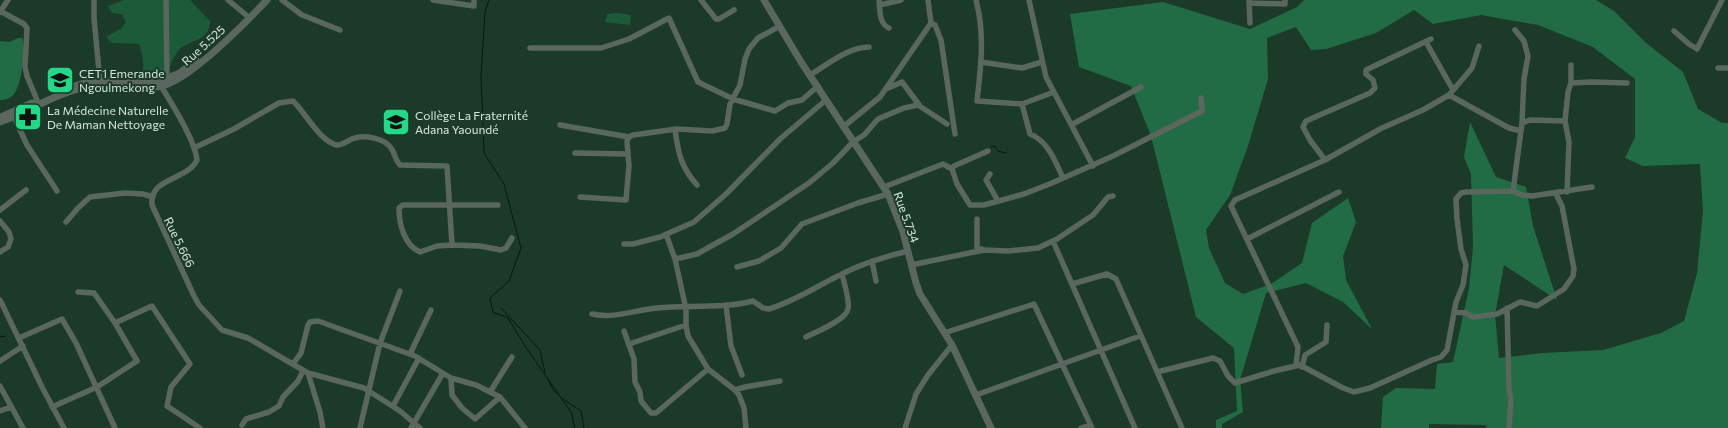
<svg xmlns="http://www.w3.org/2000/svg" width="1728" height="428" viewBox="0 0 1728 428" font-family="Commissioner,sans-serif">
<style>
.green{fill:#1b5b3a}
.forest{fill:#216c45}
.lines{fill:none;stroke-linecap:round;stroke-linejoin:round}
.stream{stroke:#001c0d;stroke-width:1}
.minor{stroke:#5a675e;stroke-width:5.5}
.tertiary{stroke:#5a675e;stroke-width:7}
.labels{text-anchor:middle;dominant-baseline:central;stroke-width:4;stroke-linejoin:round;paint-order:stroke}
.street-label{font-size:12px;fill:#d5e6db;stroke:#1c3a29}
.poi-label{font-size:12px;fill:#d5e6db;stroke:#1c3a29;text-anchor:start}
</style>
<rect width="100%" height="100%" fill="#1c3a29"/>
<path class="green" d="M124,0H190L210,21C209,42 193,38 180,49C172,57 169,71 164,82L137,83C146,72 144,57 139,44L112,43L106,37L122,28L126,21L121,14L112,13L108,6Z
M617,13L631,15L630,25L605,22L607,14Z"/>
<path class="forest" d="M1304,0H1596L1614,11L1646,43L1683,72L1698,109L1722,123H1728V428H1487L1486,425L1429,424V428H1381L1383,397L1396,388L1435,389L1437,364L1453,362L1469,288L1473,247L1471,174L1464,157L1470,122L1496,177L1526,187L1533,226L1557,300L1504,265L1495,315L1499,358L1543,353L1603,350L1661,333L1684,321L1697,273L1703,211L1700,164L1643,166L1625,158L1635,137V79L1593,47L1538,25L1481,15L1433,24L1414,10L1376,33L1326,49L1311,50L1296,27L1267,38L1268,79L1248,146L1230,195L1206,230L1209,248L1225,283L1243,294L1271,284L1302,263L1312,223L1348,198L1356,222L1343,256L1346,280L1372,329L1343,302L1306,283L1266,293L1240,380L1243,412L1222,424V428H1216V420L1237,411L1234,348L1196,317L1151,136L1131,86L1079,67L1070,14L1163,2L1250,29L1297,7Z
M18,38H22C26,50 22,84 14,94C11,98 5,100 0,100V41L10,42Z"/>
<g class="lines">
<path class="stream" d="M489,0L485,12L481,76L484,153L504,184L521,248L509,281L490,298L493,312L508,318L525,346L571,412L575,428
M991,147L995,146L998,151L1006,153
M501,308L540,350L545,373
M0,337L6,336
M548,380L554,391L558,394
M563,399L581,411L584,428"/>
<path class="minor" d="M94,0V18L100,82
M166,0L167,79
M228,0L246,15
M282,0L302,15L340,30
M433,0L474,6V0
M701,0L716,19H719L734,10
M879,0C880,10 879,24 889,28
M976,0C985,34 981,66 977,101L1022,104L1054,92
M1029,0L1046,77L1093,166
M1249,0L1250,23
M1250,3L1285,4V0
M880,5L901,0
M0,11L24,24L27,28L25,67L27,76L37,100
M0,12L8,0
M931,23L935,25L941,40L955,134
M1515,30L1524,41L1528,56L1524,79L1522,123
M1674,31L1689,44L1697,49L1722,0
M1426,42L1453,90
M530,48H601L629,39L669,18L698,82L733,99L775,111L788,103L802,100L818,86
M981,62L1022,68L1042,62
M1718,68H1728
M810,75C827,65 848,47 869,47
M1571,83L1591,82L1627,83
M161,86C172,104 195,140 197,160C187,181 149,177 152,205L194,296L199,305L222,330L248,338L308,373L320,412L323,428
M886,89L902,82L920,106
M1449,95L1509,128L1521,131
M1022,104L1030,134C1048,141 1055,161 1063,178
M14,117L27,145L57,191
M1565,121L1530,120L1522,123L1513,191L1522,195L1532,196L1592,187
M560,125L629,137
M1071,125L1141,87
M843,127L880,97L931,23L928,0
M675,129C678,153 681,167 697,185
M194,148L234,129L279,103L293,101C305,112 320,142 337,145C342,146 349,139 355,138C365,135 384,138 391,148C395,153 395,160 400,165L447,166L452,245
M575,153L628,154
M1325,160L1310,140L1303,127L1306,121L1370,93L1375,88L1373,80L1366,74V70L1431,39
M952,169L954,166L988,151
M990,174L986,180L998,201
M884,187L943,164L952,169L957,184L970,205H984L1024,194L1052,183L1113,156L1202,111L1201,98
M1567,192L1569,142L1565,121L1568,92L1571,83V65
M580,197L626,200L629,166L627,141L629,137L633,135L677,129L712,131L725,128L727,124L730,104L740,85L745,59L749,49L758,38L780,26
M498,205H403L399,208C399,224 404,245 420,252L437,246L452,245L480,246L501,250L506,248L512,238
M0,210L26,190
M977,219V248L984,250
M0,221L9,232L11,239L8,247L0,252
M66,222L78,208L90,197L125,193L143,194L153,197
M666,234L675,259L686,309V325L688,336L708,369L735,390L739,395L744,408L746,428
M1247,239L1339,192
M1053,241L1135,428
M624,244H633L660,237L694,222L726,194L780,139L826,100
M675,259L697,254L733,234L809,183L833,163L853,142L864,135L878,119L904,108L918,105L947,124
M872,261L876,281
M911,265L984,250L1008,251L1038,248L1057,239L1093,215L1108,197L1113,196
M737,267L759,261L781,248L802,224L858,203L888,194
M1072,284L1107,274L1116,279L1182,428
M0,300L43,389L64,428
M726,305L731,346L742,375
M1507,308L1509,390L1511,399L1509,428
M1454,312L1466,313L1473,317L1497,314L1520,302L1537,306L1564,289L1573,276L1574,269L1562,206L1556,194
M592,314C614,319 635,310 657,308C689,305 722,309 753,301L763,308L769,309C795,301 817,286 842,274C863,263 885,257 908,251
M115,323L152,306L190,364L171,387L167,406L200,428
M624,331L634,359L635,382L640,392L641,401L651,413H656L708,369
M944,333L1034,304L1092,428
M806,337C816,332 846,320 848,309C850,302 844,282 842,274
M19,338L62,319L76,343L115,428
M629,344L686,325
M410,354L431,310
M0,361L23,346
M293,364L301,353L308,325L310,322L318,321L415,356L451,378L476,385L500,397L525,428
M1296,365L1298,347L1231,206L1235,200L1325,160L1382,128L1423,110L1449,95L1472,68L1479,46
M1302,367L1305,355L1326,342L1327,325
M1157,372L1213,358L1220,361L1228,376L1235,383L1274,371L1300,365L1343,388L1354,392L1370,388L1432,360L1441,357L1447,350L1456,302L1463,285L1466,265L1461,249L1457,219L1456,199L1461,193L1466,192L1513,191
M308,373L364,388L400,411L420,428
M451,378L452,395L462,408L475,419L500,397
M0,386L23,428
M735,390L745,387L780,381
M490,392L512,357
M976,395L1140,336
M393,406L419,358
M52,407L97,387L137,361L115,323L94,293L78,292
M0,411L11,407
M242,425L246,419L269,412L279,406L283,397L298,381L303,371
M360,428L380,343L400,291
M411,428L443,373
M905,428L916,394L928,375L952,345
M1081,428L1090,425"/>
<path class="tertiary" d="M764,0L801,62L888,194L903,232L916,283L920,294L952,345L991,428
M60,90L88,82L142,83L159,81L180,73L196,60
M1,117L32,103
M0,122C27,113 50,96 78,89C105,83 134,92 161,86C190,80 246,22 267,0"/>
</g>
<defs>
<g id="school-square" transform="scale(1.4375)"><rect x="-9" y="-9" width="18" height="18" rx="4" fill="#23d886" stroke="#1c3a29"/><path d="M0-5L7-2L0 1L-7-2ZM-4 1L0 2.5L4 1V4Q0 6-4 4Z" fill="#111"/></g>
<g id="pharmacy-square" transform="scale(1.4375)"><rect x="-9" y="-9" width="18" height="18" rx="4" fill="#23d886" stroke="#1c3a29"/><path d="M-2-6h4v4h4v4h-4v4h-4v-4h-4v-4h4Z" fill="#111"/></g>
</defs>
<g fill-rule="evenodd">
<use href="#school-square" x="60" y="80"/>
<use href="#pharmacy-square" x="28" y="117"/>
<use href="#school-square" x="396" y="122"/>
</g>
<g class="labels">
<g class="street-label">
<text transform="translate(203 45) rotate(-42)">Rue 5.525</text>
<text transform="translate(907 217) rotate(70)">Rue 5.734</text>
<text transform="translate(180 242) rotate(64)">Rue 5.666</text>
</g>
<g class="poi-label">
<text x="79" y="73">CET1 Emerande<tspan x="79" dy="14">Ngoulmekong</tspan></text>
<text x="47" y="110">La Médecine Naturelle<tspan x="47" dy="14">De Maman Nettoyage</tspan></text>
<text x="415" y="115">Collège La Fraternité<tspan x="415" dy="14">Adana Yaoundé</tspan></text>
</g>
</g>
</svg>
